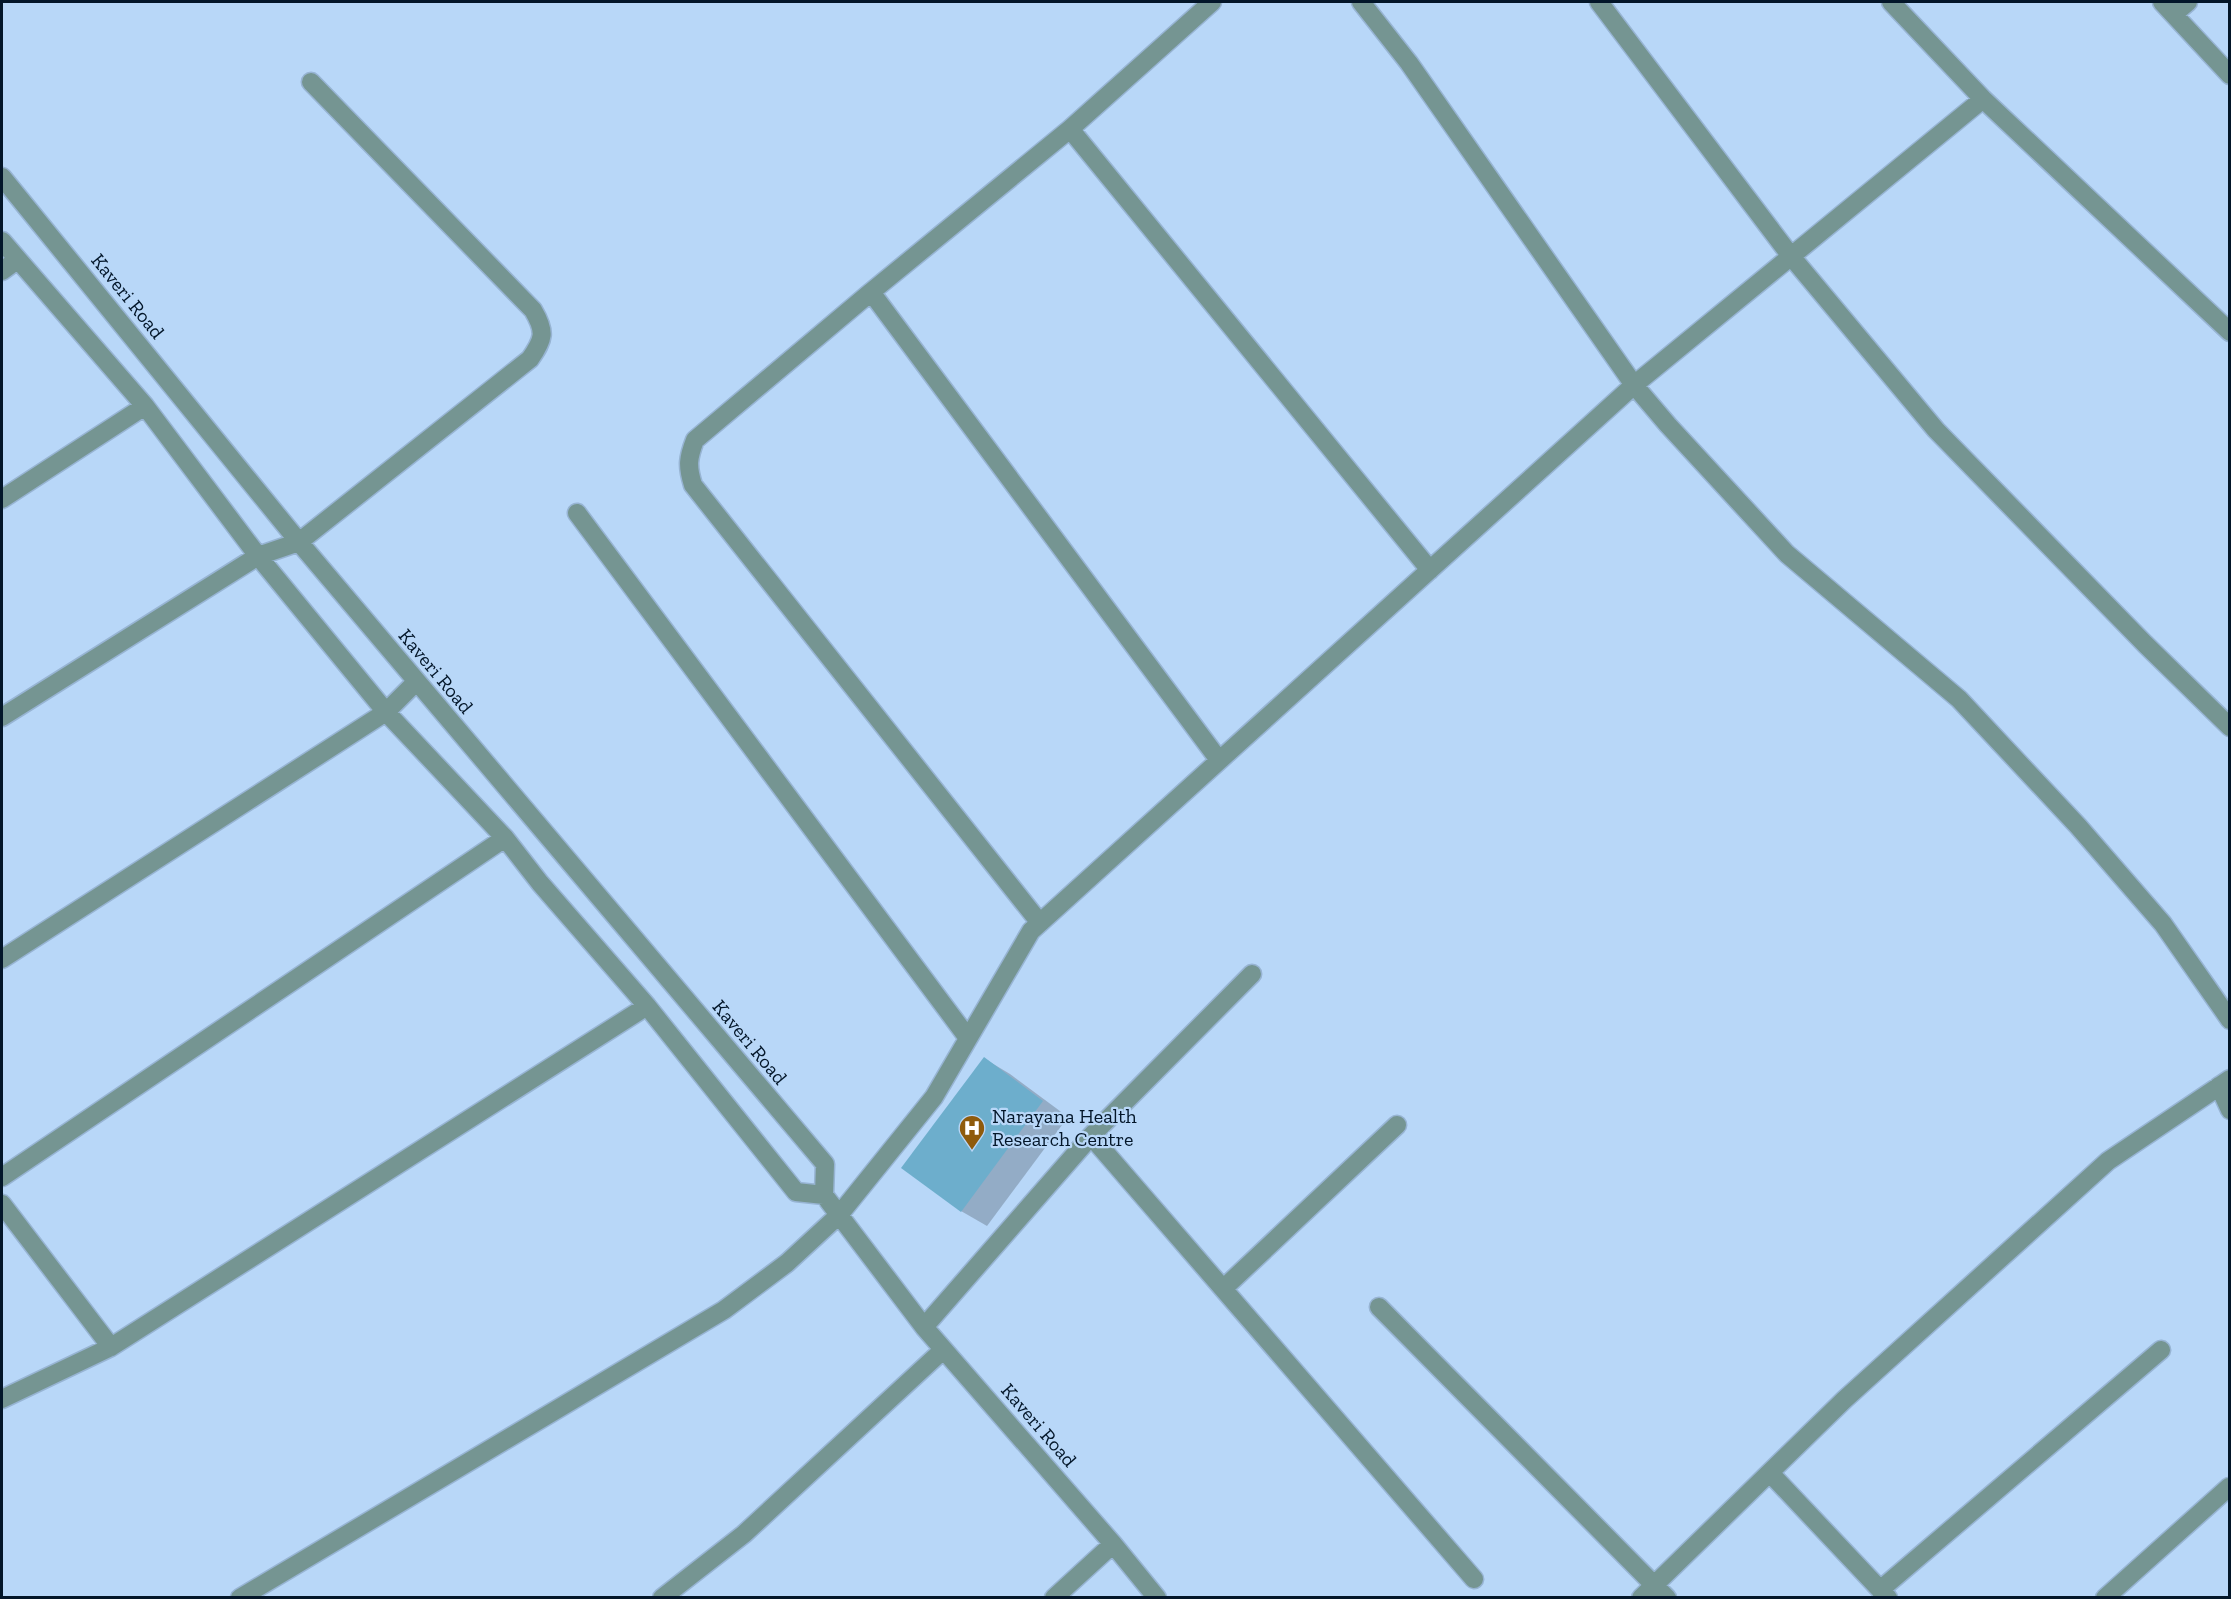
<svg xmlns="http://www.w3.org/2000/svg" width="2231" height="1599" viewBox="0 0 2231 1599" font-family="'Zilla Slab',serif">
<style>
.shadow{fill:#0003}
.building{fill:#6daecc}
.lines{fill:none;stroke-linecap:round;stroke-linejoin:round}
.minor-casing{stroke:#97b4d3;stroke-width:21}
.minor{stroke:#759592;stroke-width:18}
.labels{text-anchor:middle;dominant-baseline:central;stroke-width:4.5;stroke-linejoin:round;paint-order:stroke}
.street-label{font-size:20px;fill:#031629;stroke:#b8d7f8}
.poi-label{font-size:20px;fill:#031629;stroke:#b8d7f8;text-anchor:start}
</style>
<rect width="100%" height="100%" fill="#b8d7f8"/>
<path class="shadow" d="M985,1059L1010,1074L1068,1117L987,1226L961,1211Z"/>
<path class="building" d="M984,1057L1043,1101L961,1212L901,1168Z"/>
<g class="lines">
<g class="minor-casing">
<path id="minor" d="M1212,2L1070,129L1430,570
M1361,2L1409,63L1634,385L1668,425L1787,554L1959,699L2078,826L2163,924L2230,1020
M1599,2L1790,255L1936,430L2145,644L2230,727
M1891,2L1983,99L2230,332
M2162,2L2230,75
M2174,14L2188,2
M1070,129L871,292L1219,760
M2,177L299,542L825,1164L824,1195L924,1327L1113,1544L1157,1598
M2,241L145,406L258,556L386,712L505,838L540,883L647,1006L796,1192L824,1195
M2,271L17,260
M871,292L695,440C688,458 687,466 693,485L1040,923
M2,499L145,406
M577,513L968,1038
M2,717L258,556L299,542L530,359C544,339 546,332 533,310L311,82
M2,959L386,712L416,682
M2219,1086L2230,1110
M1091,1136L1252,974
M2,1177L505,838
M2,1204L111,1347
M1224,1288L1397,1125
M1379,1307L1667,1598
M924,1327L1091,1136L1474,1579
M2,1399L111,1347L647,1006
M1770,1473L1888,1598
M1880,1590L2161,1350
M240,1598L724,1310L787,1263L839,1215L934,1097L1031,931L1634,385L1983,99
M662,1598L744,1534L943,1350
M1054,1598L1113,1544
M1641,1598L1844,1400L2108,1161L2230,1079
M2105,1598L2229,1487"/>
</g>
<use href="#minor" class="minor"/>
</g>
<defs>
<g id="hospital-pin" transform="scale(1.35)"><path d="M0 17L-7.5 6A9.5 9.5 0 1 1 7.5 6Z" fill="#8f5b0c" stroke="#b8d7f8"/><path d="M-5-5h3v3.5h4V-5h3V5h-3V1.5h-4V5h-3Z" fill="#fff"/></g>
</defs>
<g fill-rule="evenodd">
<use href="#hospital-pin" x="972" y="1128"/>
</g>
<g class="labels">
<g class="street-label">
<text transform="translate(128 296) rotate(51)">Kaveri Road</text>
<text transform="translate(436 671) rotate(50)">Kaveri Road</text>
<text transform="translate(750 1042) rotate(50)">Kaveri Road</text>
<text transform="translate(1039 1425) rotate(49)">Kaveri Road</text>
</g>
<g class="poi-label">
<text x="992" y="1116">Narayana Health<tspan x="992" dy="23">Research Centre</tspan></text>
</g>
</g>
<rect width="2231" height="1599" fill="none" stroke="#031629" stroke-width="6"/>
</svg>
